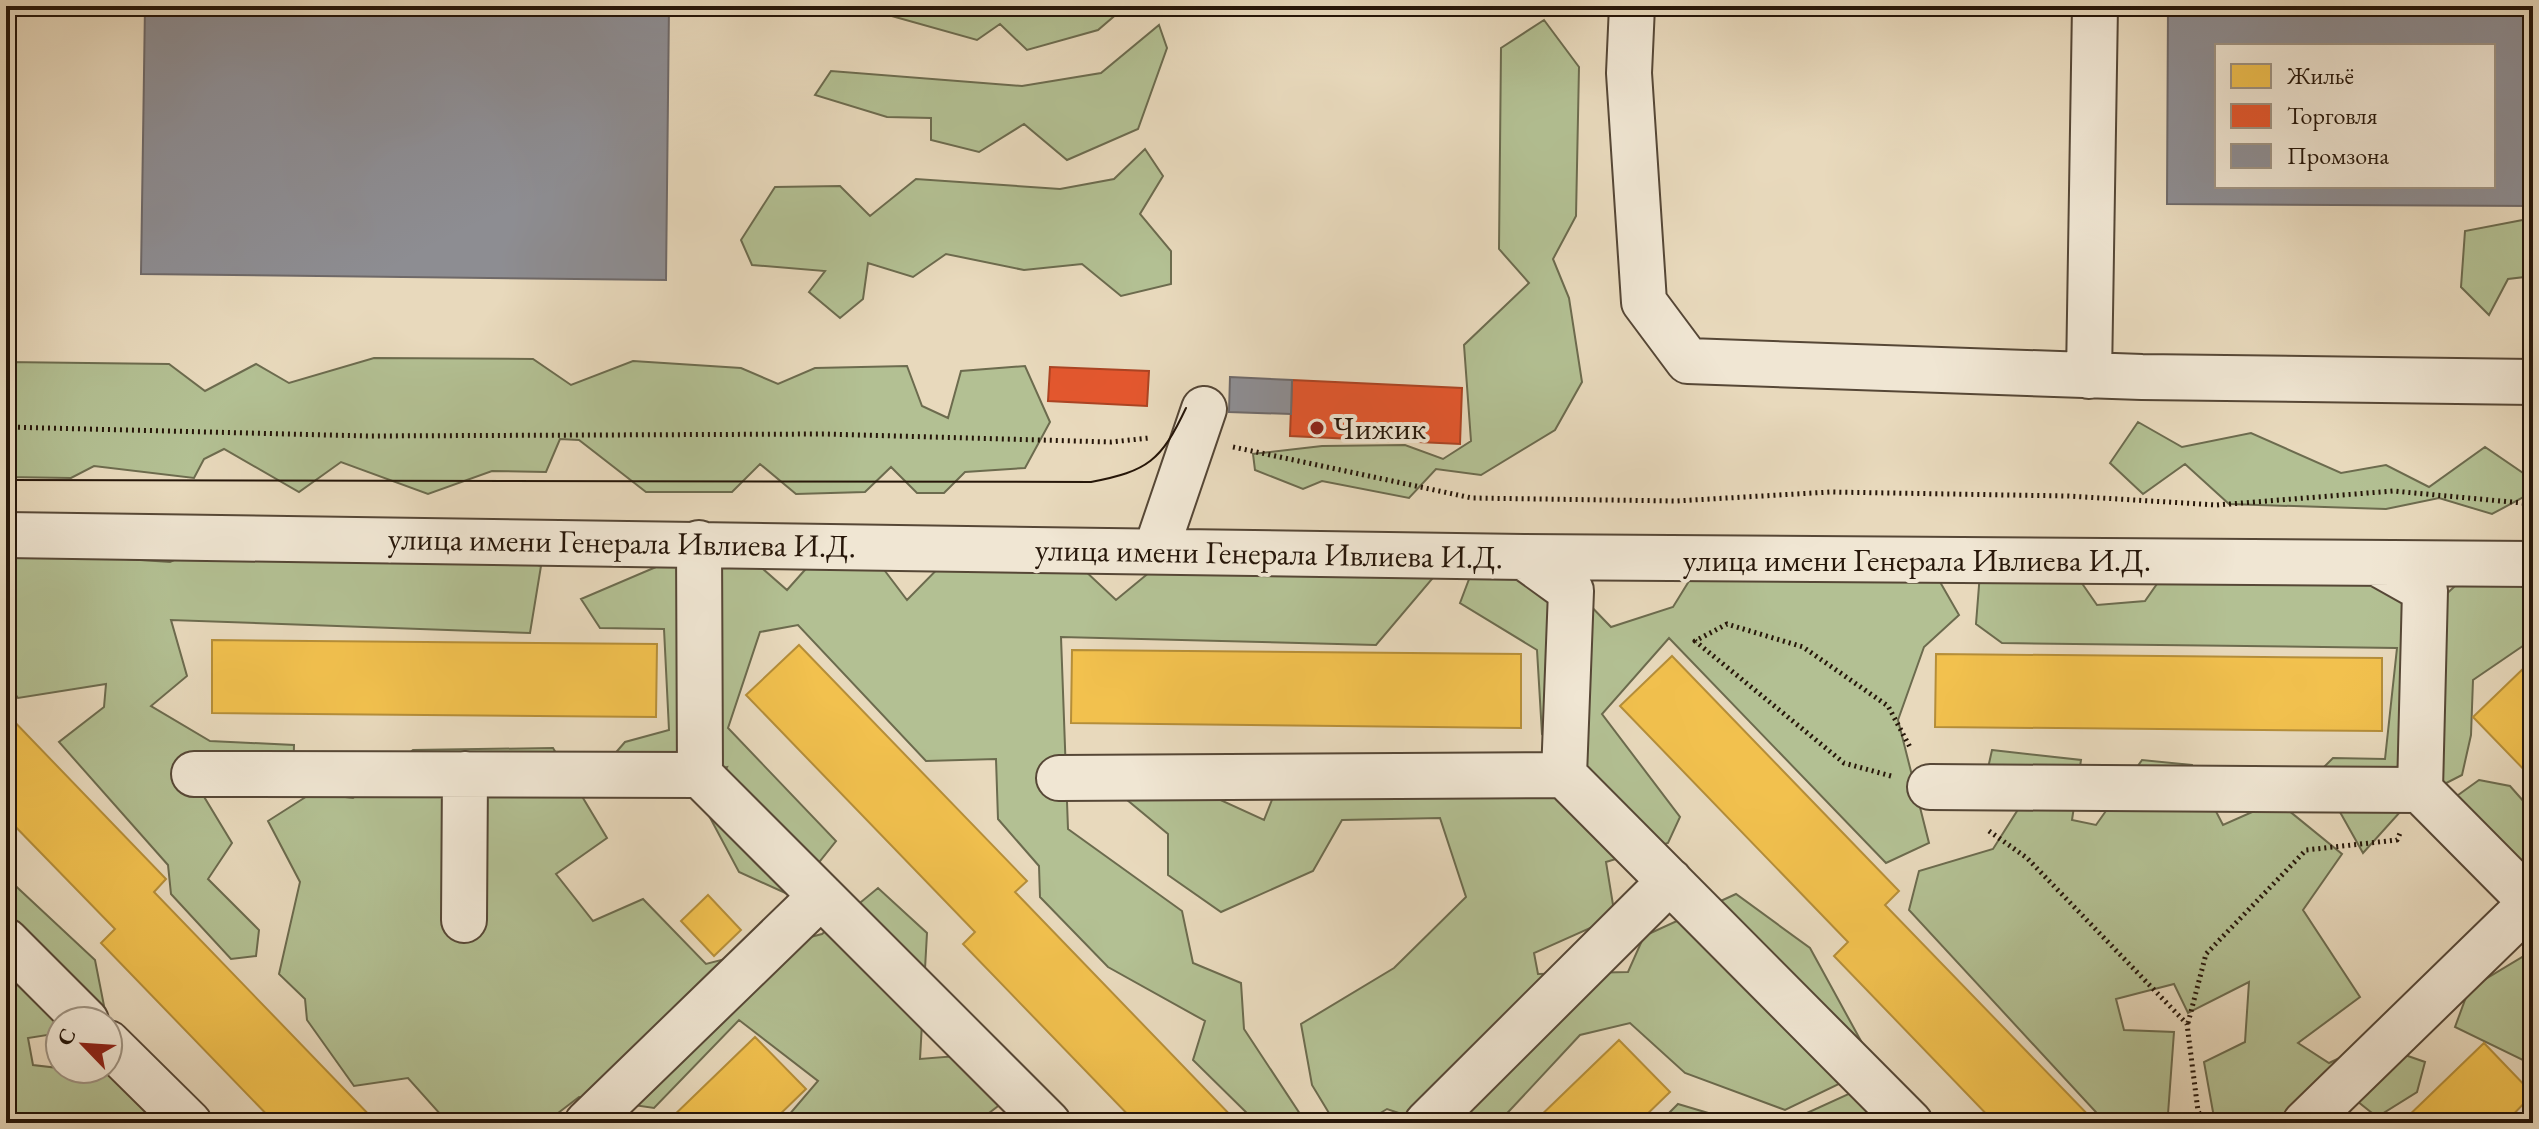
<svg xmlns="http://www.w3.org/2000/svg" width="2539" height="1129" viewBox="0 0 2539 1129" font-family="'EB Garamond',serif">
<style>
.green{fill:#b3c093;stroke:#6c6b4e;stroke-width:2}
.homes{fill:#f2c14e;stroke:#b58e39;stroke-width:2}
.shops{fill:#e4572e;stroke:#ab4423;stroke-width:2}
.industry{fill:#8d8d92;stroke:#6e6969;stroke-width:2;fill-rule:evenodd}
.lines{fill:none;stroke-linecap:round;stroke-linejoin:round}
.minor-casing{stroke:#564736;stroke-width:48}
.path{stroke:#261609;stroke-width:5;stroke-dasharray:2 4;stroke-linecap:butt}
.minor{stroke:#f0e6d3;stroke-width:44}
.tram{stroke:#261609;stroke-width:2}
.poi-dot{fill:#8f2418;stroke:#f0e6d3;stroke-width:3}
.labels{text-anchor:middle;dominant-baseline:central;stroke-width:8;stroke-linejoin:round;paint-order:stroke}
.poi-label{font-size:32px;fill:#261609;stroke:#f0e6d3;text-anchor:start}
.street-label{font-size:32px;fill:#261609;stroke:#f0e6d3}
</style>
<rect width="100%" height="100%" fill="#e8d9bc"/>
<filter id="stains"><feTurbulence type="fractalNoise" baseFrequency=".0025" numOctaves="4"/><feColorMatrix values="0 0 0 0 .2 0 0 0 0 .09 0 0 0 0 .02 0 0 0 .5 -.17"/></filter>
<radialGradient id="worn" r=".72"><stop offset=".6" stop-color="#630" stop-opacity="0"/><stop offset="1" stop-color="#630" stop-opacity=".3"/></radialGradient>
<path class="green" d="M856,6H1126L1098,30L1027,50L1000,24L977,40Z
M1544,20L1579,67L1576,216L1553,259L1569,298L1582,382L1555,430L1481,475L1436,469L1409,498L1322,481L1303,489L1255,470L1253,454L1322,446L1405,445L1443,459L1471,441L1464,345L1529,283L1499,249L1501,48Z
M1159,25L1167,48L1138,129L1067,160L1024,124L979,152L931,140V118L887,117L815,95L831,71L1022,86L1101,73Z
M1145,149L1163,176L1140,214L1171,251V284L1121,296L1082,264L1024,270L946,254L913,277L868,263L863,299L840,318L809,292L825,271L752,265L741,240L775,187L840,186L870,216L916,179L1060,189L1114,179Z
M2533,218V276L2508,279L2489,315L2461,287L2465,231Z
M374,358L533,359L571,385L633,361L741,368L778,384L815,368L907,366L922,406L948,418L961,371L1025,366L1050,422L1025,468L965,472L944,493H917L891,467L865,492L796,494L760,464L732,492H646L579,440L560,439L546,472L492,471L428,494L341,462L299,492L224,449L204,459L194,478L94,466L71,478L6,477V362L169,364L205,391L256,364L289,383Z
M2138,422L2182,447L2251,433L2341,473L2386,465L2429,487L2485,447L2529,477L2533,474V492L2492,514L2439,498L2386,509L2229,504L2185,464L2143,494L2110,463Z
M431,533L541,566L530,633L171,620L187,676L151,706L210,741L294,745L293,786L203,795L232,843L208,879L259,930L256,956L231,959L171,894L168,865L59,742L104,707L106,684L18,698L6,681V556L9,551L170,562L227,536Z
M1048,536L1116,600L1168,557L1419,560L1432,579L1376,645L1061,637L1068,829L1182,911L1193,963L1241,983L1244,1029L1306,1123H1257L1193,1060L1205,1021L1108,967L1040,897L1039,866L998,819L996,759L926,761L798,625L760,632L728,728L836,841L792,896L739,872L707,812L727,767L624,786L605,765L625,742L669,730L664,629L600,628L581,599L663,564L740,549L787,590L828,544L860,538L907,600L966,540Z
M2180,551L2396,580L2441,599L2483,560L2533,572V639L2473,680L2471,735L2462,775L2409,802L2363,853L2318,773L2333,758L2385,759L2397,648L2002,643L1976,624L1980,573L2072,569L2097,605L2145,601Z
M1932,568L1959,615L1924,647L1898,720L1929,843L1886,863L1669,638L1602,714L1680,817L1668,843L1606,862L1615,917L1534,953L1538,974L1628,972L1644,936L1736,894L1810,948L1867,1052L1841,1083L1785,1110L1685,1073L1630,1023L1580,1035L1498,1123H1429L1387,1109L1364,1123H1335L1312,1085L1301,1024L1394,968L1466,897L1440,818L1342,820L1313,871L1221,912L1168,875V834L1126,799L1190,786L1264,820L1290,754L1420,755L1578,770L1542,734L1537,650L1460,603L1471,574L1556,570L1611,627L1673,607L1694,573Z
M553,748L607,838L556,874L593,921L643,899L706,964L822,934L878,888L927,933L920,1059L1007,1052L1023,1087L976,1123H782L818,1081L739,1020L654,1108L579,1097L545,1123H441L442,1116L408,1078L354,1086L307,1020L305,999L279,974L300,882L268,821L312,793L353,798L413,750Z
M1992,750L2081,760L2072,820L2096,825L2142,760L2192,765L2223,825L2277,801L2342,854L2303,910L2360,997L2298,1043L2329,1063L2371,1043L2425,1062L2417,1092L2377,1117L2332,1081L2286,1114L2298,1123H2215L2204,1062L2245,1042L2249,982L2188,1013L2174,984L2116,999L2124,1030L2174,1032L2168,1114L2158,1123H2106L1909,910L1919,871L1993,849L2017,811L1986,777Z
M2479,780L2510,786L2533,812V883L2519,866L2452,854L2429,816Z
M6,877L95,960L107,1021H60V1033L28,1038L33,1065L127,1076L172,1123H16L6,1110Z
M2524,956L2533,961V1065L2455,1027L2469,989Z
M1855,1091L1913,1123H1785Z
M1678,1104L1715,1115L1713,1123H1659Z"/>
<path class="homes" d="M212,640L657,644L656,717L212,713Z
M799,645L1027,881L1015,892L1238,1123H1136L963,944L975,932L746,695Z
M1072,650L1521,654V728L1071,723Z
M1936,654L2382,658V731L1935,727Z
M1672,656L1899,891L1885,905L2096,1123H1995L1834,956L1848,942L1620,706Z
M2526,666L2533,673V779L2473,717Z
M6,713L166,879L154,892L377,1123H275L101,943L115,929L6,817Z
M708,895L741,930L714,956L681,921Z
M755,1037L806,1089L771,1123H666Z
M1619,1040L1670,1092L1638,1123H1533Z
M2484,1043L2533,1094L2505,1123H2401Z"/>
<path class="shops" d="M1961,6H2057V9Z
M1050,367L1149,371L1147,406L1048,401Z
M1292,380L1462,388L1460,444L1290,436Z"/>
<path class="industry" d="M145,6H669L666,280L141,274Z
M2168,6H2533V206L2167,204ZM2217,46H2493V186H2217Z
M1230,377L1292,380L1291,414L1229,412Z"/>
<g class="lines">
<g class="minor-casing">
<path id="minor" d="M1632,6L1629,73L1644,302L1688,361L2142,377L2533,382
M2089,376L2095,6
M6,535L1524,557L2533,564
M1156,550L1204,409
M1524,557L1571,591L1564,775L1910,1123
M2377,563L2425,590L2420,790L2533,904
M194,774L700,775L699,543
M700,775L1048,1123
M1059,778L1564,775
M1930,787L2420,790
M464,920L465,774
M6,941L86,1021
M108,1043L189,1123
M587,1123L821,896
M1427,1123L1670,881
M2305,1123L2532,902"/>
</g>
<path class="path" d="M6,427L369,436L825,434L1111,442L1149,438
M1233,447L1472,498L1676,501L1830,492L2068,496L2217,505L2393,491L2533,504
M1891,776L1844,763L1695,641L1727,624L1803,647L1888,706L1911,749
M1989,831L2027,858L2187,1024L2198,1111L2205,1123
M2188,1023L2206,954L2306,850L2397,840L2401,831"/>
<use href="#minor" class="minor"/>
<path class="tram" d="M6,480L1091,482C1148,471 1161,461 1186,408"/>
</g>
<circle class="poi-dot" cx="1317" cy="428" r="8"/>
<g class="labels">
<g class="poi-label">
<text x="1333" y="428">Чижик</text>
</g>
<g class="street-label">
<text transform="translate(622 542) rotate(1)">улица имени Генерала Ивлиева И.Д.</text>
<text transform="translate(1269 553) rotate(1)">улица имени Генерала Ивлиева И.Д.</text>
<text x="1917" y="560">улица имени Генерала Ивлиева И.Д.</text>
</g>
</g>
<rect width="2539" height="1129" fill="none" stroke="#e8d9bc" stroke-width="32"/>
<rect x="8" y="8" width="2523" height="1113" fill="none" stroke="#261609" stroke-width="4"/>
<rect x="16" y="16" width="2507" height="1097" fill="none" stroke="#261609" stroke-width="2"/>
<rect x="2215" y="44" width="280" height="144" fill="#f0e6d3" stroke="#9f9382" stroke-width="2"/>
<rect x="2231" y="64" width="40" height="24" fill="#f2c14e" stroke="#9f9382" stroke-width="2"/>
<text x="2287" y="84" font-size="24" fill="#261609">Жильё</text>
<rect x="2231" y="104" width="40" height="24" fill="#e4572e" stroke="#9f9382" stroke-width="2"/>
<text x="2287" y="124" font-size="24" fill="#261609">Торговля</text>
<rect x="2231" y="144" width="40" height="24" fill="#8d8d92" stroke="#9f9382" stroke-width="2"/>
<text x="2287" y="164" font-size="24" fill="#261609">Промзона</text>
<g transform="translate(84 1045) rotate(295)"><circle r="38" fill="#f0e6d3" stroke="#9f9382" stroke-width="2"/>
<path d="M0-6L14 30L0 20L-14 30Z" fill="#8f2418"/>
<text y="-12" font-size="22" font-weight="bold" text-anchor="middle" fill="#261609">С</text>
</g>
<rect width="100%" height="100%" filter="url(#stains)"/>
<rect width="100%" height="100%" fill="url(#worn)"/>
</svg>
